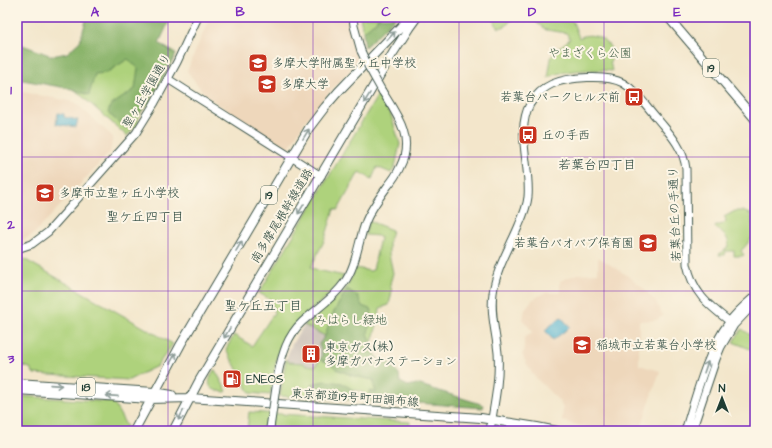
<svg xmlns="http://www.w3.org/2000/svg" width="772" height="448" viewBox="0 0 772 448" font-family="'Architects Daughter','Klee One',sans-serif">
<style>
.built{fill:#eed7bb}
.industrial{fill:#ccc2b9}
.green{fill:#aed27b;stroke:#668858}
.forest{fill:#8ab46b;stroke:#547850}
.water{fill:#50b1cf;stroke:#387782}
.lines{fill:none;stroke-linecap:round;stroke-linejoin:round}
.secondary-casing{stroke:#3f564b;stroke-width:9}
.primary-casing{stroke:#3f564b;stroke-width:10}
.secondary{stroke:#fff;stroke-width:7}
.primary{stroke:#fff;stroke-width:8}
.secondary-bridge-casing{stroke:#3f564b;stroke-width:9;stroke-linecap:butt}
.secondary-bridge{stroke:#fff;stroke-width:7}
.oneway{stroke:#8f9e9a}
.grid{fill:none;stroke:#7b2cbf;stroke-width:1;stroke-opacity:0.55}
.labels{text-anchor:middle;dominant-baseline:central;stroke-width:4;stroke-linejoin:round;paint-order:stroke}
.shield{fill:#fcf5e5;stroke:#617469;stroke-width:1}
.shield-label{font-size:11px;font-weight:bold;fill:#1f3d34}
.park-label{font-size:12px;fill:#3c5b42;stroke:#fcf5e5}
.poi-label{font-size:12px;fill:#1f3d34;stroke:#fcf5e5;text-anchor:start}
.street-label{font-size:12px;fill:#1f3d34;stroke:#fcf5e5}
.neighbourhood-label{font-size:13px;fill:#1f3d34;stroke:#fcf5e5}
.neatline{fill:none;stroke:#7b2cbf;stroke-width:1.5}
.grid-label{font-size:13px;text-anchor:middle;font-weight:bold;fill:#7b2cbf}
</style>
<rect width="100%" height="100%" fill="#fcf5e5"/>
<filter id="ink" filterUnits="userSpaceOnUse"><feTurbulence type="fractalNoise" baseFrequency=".025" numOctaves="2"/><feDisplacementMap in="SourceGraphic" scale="8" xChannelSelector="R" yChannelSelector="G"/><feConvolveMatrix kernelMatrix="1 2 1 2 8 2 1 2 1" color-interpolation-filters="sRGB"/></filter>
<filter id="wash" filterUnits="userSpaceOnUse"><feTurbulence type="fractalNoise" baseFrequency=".012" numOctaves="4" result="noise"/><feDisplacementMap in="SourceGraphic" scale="16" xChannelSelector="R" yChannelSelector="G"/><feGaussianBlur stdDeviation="0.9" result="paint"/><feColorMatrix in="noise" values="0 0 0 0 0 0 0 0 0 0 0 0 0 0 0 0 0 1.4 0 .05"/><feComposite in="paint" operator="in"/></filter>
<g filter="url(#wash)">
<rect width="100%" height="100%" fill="#f3e6cb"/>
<path class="built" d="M210,17H350L352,35L360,59L325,97L305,121L290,146L284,147L206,96L187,71Z
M17,91L75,102L113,137L110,152L34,234L23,240L17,242Z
M598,257L631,278L643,288L656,302L663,316L656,320L639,321V365L660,371L640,431H602L562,421L563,409L560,402L534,376L526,363L522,354L524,351V338L533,332L523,320L525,309L532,300L544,293H560V281L577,274L598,273Z"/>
<path class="industrial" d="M304,325L325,336L319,344L322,355L316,366L305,365L304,363L289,362L286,359L292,344Z"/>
<path class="green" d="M360,17H379L374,23L363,32Z
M490,17H519L511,20L506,26L499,28Z
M519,17H567L573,22L579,38C588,33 599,35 607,43C610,46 612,51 614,55L610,61L612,71C599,69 569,70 557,74C553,75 550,77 548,78L551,58L556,50L570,39L567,33L546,30L536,22Z
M138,34L176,53L165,75L147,106L143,109L138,118V123L127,136L74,89Z
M379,93L389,109L400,144L395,167L391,173L377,167L372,179L359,172L338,210L334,209L325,239L311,267L317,270L344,276C340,282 335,288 331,293C315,309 293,320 283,341C275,358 274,377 270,395L250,393L226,349L234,335L252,346L274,313L271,300L259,293Z
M735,211H742L751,214C752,217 752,220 752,223C753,228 755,230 755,235L741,251L744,255L742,256H734V251H726L725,255H719V254C729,249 732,242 723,234C720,231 717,230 715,227L716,225H720L725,223L726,219L724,217Z
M369,221L392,230L389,242V254L393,273L390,284L392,291L389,305L380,308L379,317L372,343L325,342V336L304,325L334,300L347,287L356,268L370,271L373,270L380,238L379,236L365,235Z
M17,255L173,344L157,366L129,380L34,374L30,368L17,364Z
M742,329L755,338V351L733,342Z
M286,359L289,362L304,363L305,365L316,366L320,359L331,364L336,369L354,376L374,380V386L376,392L369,399H362V391L353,390L342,383L311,384L313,398L280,396Z
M214,370H215L227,391L226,392C209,391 205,385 214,370Z
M17,396L113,402L127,427L125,431H17Z
M249,412L410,422L409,431H247Z"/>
<path class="forest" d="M87,17H124L136,18L137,17H171L159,43L176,55L148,101L126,129L108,113L110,106L135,89L138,68L128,59L106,73L95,74L89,95L72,89L17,79V43L52,56L67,53L80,41Z
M379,17H396L365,47L363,32L374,23Z
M347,289L358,296L362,306L372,310L368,333L375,354L382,364L389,362L399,374L400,382L408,386L417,384L484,405L483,408L418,403L412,405L362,401V399H369V391L376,392L374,386V380L354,376L336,369L331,364L320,359L322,355L319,344L325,336L331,317Z
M325,381L342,383L353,390V400L313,398L311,384Z"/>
<path class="water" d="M58,113L64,114V117L78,120L76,127L56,124Z
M561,317L570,327L553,340L545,330Z"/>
</g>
<g filter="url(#ink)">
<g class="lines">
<g class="secondary-casing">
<path id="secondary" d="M353,17L354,26L361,51
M168,79L321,176
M17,249L32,244L48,232L136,133L154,104L177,62L198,17
M278,374C282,355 287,336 302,322C316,309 333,299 344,283C357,265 358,241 366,221C371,209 379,198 387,187C392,181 397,174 400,167C415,138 397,115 382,91
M490,431C494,405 500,379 498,353C496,333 490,313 493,293C496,269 510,247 519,225C523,216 527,207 528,197C531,167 515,131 530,104C535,96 543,88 552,84C568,77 607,74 623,83C637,91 646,106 656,117C663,126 671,134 677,144C682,152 685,160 686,169L687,264C693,293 707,304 729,321
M685,431C696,396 707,351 729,322C736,312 746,304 755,296
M692,431L716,359L721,347L734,325L755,303"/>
</g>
<g class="primary-casing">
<path id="primary" d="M668,17L755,119
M17,383L154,392L172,395
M17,390L150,399L190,398L481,418L537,427L557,431
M134,431L181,344L309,128L325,107L338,92L410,17
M173,431L199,381L393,53L409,28L417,17"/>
</g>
<use href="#secondary" class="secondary"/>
<use href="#primary" class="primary"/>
<g class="secondary-bridge-casing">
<path id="secondary-bridge" d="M361,51L368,66L382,91
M270,428L278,374"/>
</g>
<use href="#secondary-bridge" class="secondary-bridge"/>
</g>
<defs><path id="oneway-shaft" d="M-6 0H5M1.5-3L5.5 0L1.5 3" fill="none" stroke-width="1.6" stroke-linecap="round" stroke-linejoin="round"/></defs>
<g class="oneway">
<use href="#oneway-shaft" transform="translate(391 36) rotate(-47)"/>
<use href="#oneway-shaft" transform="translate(367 98) rotate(121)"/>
<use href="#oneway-shaft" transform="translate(306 134) rotate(-58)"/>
<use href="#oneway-shaft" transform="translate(301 209) rotate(121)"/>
<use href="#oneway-shaft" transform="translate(239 246) rotate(-59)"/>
<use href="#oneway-shaft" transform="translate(227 333) rotate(120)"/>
<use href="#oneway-shaft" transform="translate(173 358) rotate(-61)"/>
<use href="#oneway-shaft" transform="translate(706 367) rotate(-71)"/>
<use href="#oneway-shaft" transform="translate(56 385) rotate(4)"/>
<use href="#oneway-shaft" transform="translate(112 396) rotate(-176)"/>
<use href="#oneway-shaft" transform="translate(181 415) rotate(118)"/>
</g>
</g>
<path class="grid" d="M168,17V431M313,17V431M459,17V431M604,17V431M17,157H755M17,291H755"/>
<defs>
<g id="school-square" transform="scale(1)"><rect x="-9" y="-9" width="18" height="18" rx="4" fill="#c8321e" stroke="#fcf5e5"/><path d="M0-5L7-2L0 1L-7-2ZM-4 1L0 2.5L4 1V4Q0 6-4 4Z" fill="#fff"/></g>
<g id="university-square" transform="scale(1)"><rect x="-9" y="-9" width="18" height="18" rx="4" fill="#c8321e" stroke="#fcf5e5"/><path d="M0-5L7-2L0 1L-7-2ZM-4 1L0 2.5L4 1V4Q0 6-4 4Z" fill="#fff"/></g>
<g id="bus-square" transform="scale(1)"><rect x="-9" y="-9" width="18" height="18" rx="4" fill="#c8321e" stroke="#fcf5e5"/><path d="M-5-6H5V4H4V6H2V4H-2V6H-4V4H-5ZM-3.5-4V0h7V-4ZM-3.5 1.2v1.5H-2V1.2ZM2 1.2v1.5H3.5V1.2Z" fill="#fff"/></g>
<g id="building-square" transform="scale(1)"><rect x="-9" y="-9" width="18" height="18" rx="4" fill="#c8321e" stroke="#fcf5e5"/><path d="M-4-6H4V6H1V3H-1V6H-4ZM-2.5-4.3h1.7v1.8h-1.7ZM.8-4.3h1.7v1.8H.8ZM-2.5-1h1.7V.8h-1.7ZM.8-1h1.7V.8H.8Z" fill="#fff"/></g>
<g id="fuel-square" transform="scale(1)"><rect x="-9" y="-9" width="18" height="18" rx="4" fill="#c8321e" stroke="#fcf5e5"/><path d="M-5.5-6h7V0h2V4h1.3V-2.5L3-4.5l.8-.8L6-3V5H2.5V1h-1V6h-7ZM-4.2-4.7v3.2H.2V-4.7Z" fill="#fff"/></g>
</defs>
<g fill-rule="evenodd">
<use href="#school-square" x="258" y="63"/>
<use href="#university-square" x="267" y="84"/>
<use href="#bus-square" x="634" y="97"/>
<use href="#bus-square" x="528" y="135"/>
<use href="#school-square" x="45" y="193"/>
<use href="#school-square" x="648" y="243"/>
<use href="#school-square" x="582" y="345"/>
<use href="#building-square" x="311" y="354"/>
<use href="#fuel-square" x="232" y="379"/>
</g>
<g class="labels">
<g class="shield">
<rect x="703" y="59" width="16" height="18" rx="3"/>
<rect x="261" y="186" width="16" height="18" rx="3"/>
<rect x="77" y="378" width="18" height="18" rx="3"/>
</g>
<g class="shield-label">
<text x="711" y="68">19</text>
<text x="269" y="195">19</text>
<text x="86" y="387">18</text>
</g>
<g class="park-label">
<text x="590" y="53">やまざくら公園</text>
<text x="351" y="320">みはらし緑地</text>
</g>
<g class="poi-label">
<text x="272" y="63">多摩大学附属聖ヶ丘中学校</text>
<text x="281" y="84">多摩大学</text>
<text x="620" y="97" text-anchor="end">若葉台パークヒルズ前</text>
<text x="542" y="135">丘の手西</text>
<text x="59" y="193">多摩市立聖ヶ丘小学校</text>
<text x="634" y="243" text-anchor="end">若葉台バオバブ保育園</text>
<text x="596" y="345">稲城市立若葉台小学校</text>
<text x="325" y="347">東京ガス(株)<tspan x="325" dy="14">多摩ガバナステーション</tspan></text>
<text x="246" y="379">ENEOS</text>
</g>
<g class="street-label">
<text transform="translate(147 91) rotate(-60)">聖ヶ丘学園通り</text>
<text transform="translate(675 214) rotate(-92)">若葉台丘の手通り</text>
<text transform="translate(282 216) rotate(-59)">南多摩尾根幹線道路</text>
<text transform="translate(355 398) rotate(4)">東京都道19号町田調布線</text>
</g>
<g class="neighbourhood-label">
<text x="597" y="165">若葉台四丁目</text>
<text x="145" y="217">聖ケ丘四丁目</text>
<text x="263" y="306">聖ケ丘五丁目</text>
</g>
</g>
<rect width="772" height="448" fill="none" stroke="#fcf5e5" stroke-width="44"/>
<g transform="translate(722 398)" stroke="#fcf5e5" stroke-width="3" paint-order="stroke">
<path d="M0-3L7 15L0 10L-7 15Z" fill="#1f3d34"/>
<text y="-6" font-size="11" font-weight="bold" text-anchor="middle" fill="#1f3d34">N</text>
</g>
<rect x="22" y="22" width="728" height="404" class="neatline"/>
<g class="grid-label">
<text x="95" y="16">A</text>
<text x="240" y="16">B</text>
<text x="386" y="16">C</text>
<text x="532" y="16">D</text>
<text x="677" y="16">E</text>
<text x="11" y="94">1</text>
<text x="11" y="229">2</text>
<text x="11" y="363">3</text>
</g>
</svg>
